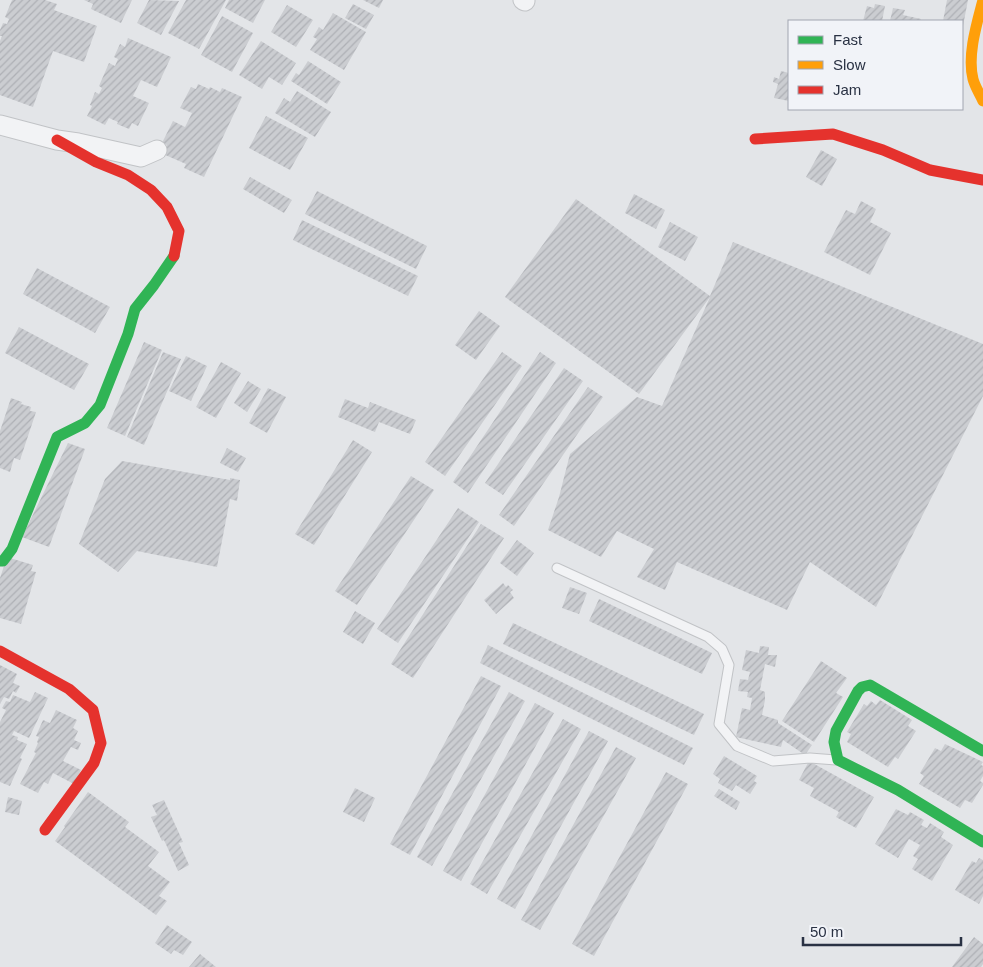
<svg xmlns="http://www.w3.org/2000/svg" width="983" height="967" viewBox="0 0 983 967" font-family="Helvetica,sans-serif">
<style>
.building{fill:url(#building-hatch)}
.lines{fill:none;stroke-linecap:round;stroke-linejoin:round}
.lane-casing{stroke:#c1c3c6;stroke-width:11}
.street-casing{stroke:#c1c3c6;stroke-width:21}
.lane{stroke:#f2f3f5;stroke-width:9}
.street{stroke:#f2f3f5;stroke-width:19}
.fast{stroke:#30b455;stroke-width:11}
.slow{stroke:#ff9f0a;stroke-width:11}
.jam{stroke:#e5322d;stroke-width:11}
</style>
<defs>
<pattern id="building-hatch" width="6" height="6" patternUnits="userSpaceOnUse" patternTransform="scale(1.25)"><rect width="6" height="6" fill="#cbcdd1"/><path d="M-1 1l2-2M0 6l6-6M5 7l2-2" fill="none" stroke="#aeb0b5"/></pattern>
</defs>
<rect width="100%" height="100%" fill="#e3e5e8"/>
<path class="building" d="M12,0H45L57,4L54,10L97,26L84,62L53,51L33,107L0,95V41L2,36H0V30L3,23L7,24L9,19L5,17Z
M84,0H132L121,23L91,9L93,4Z
M149,0L179,1L161,35L137,23Z
M186,0H226L199,49L168,33Z
M229,0H265L253,23L225,8Z
M363,0H383L379,8Z
M947,0H968L963,26L962,21H943Z
M353,4L374,15L366,29L345,18Z
M875,4L885,6L882,21H863L867,6L874,8Z
M287,5L313,20L296,47L271,32Z
M893,8L905,10L903,15L921,19L920,21H890Z
M333,13L366,32L344,70L310,50L317,39L313,37L319,27L323,30Z
M222,16L253,33L232,72L201,55Z
M128,38L171,57L157,87L141,80L133,96L149,103L138,126L132,123L129,129L117,124L118,122L109,118L105,125L87,116L92,106L90,105L95,92L99,94L102,88L99,86L109,63L115,66L118,59L114,57L120,44L125,47Z
M261,41L296,63L282,85L269,77L262,89L239,75Z
M308,61L341,82L327,104L291,81L296,73L299,75Z
M781,71L789,73V101L774,98L778,84L773,82L774,77L779,79Z
M198,84L209,89L210,87L220,92L222,88L242,97L204,177L184,168L186,164L163,154L167,145L162,143L173,121L185,127L192,113L180,108L191,87L196,89Z
M297,91L331,112L315,137L275,113L284,98L290,102Z
M266,116L308,138L290,170L249,148Z
M821,150L837,159L822,186L806,177Z
M250,177L292,200L284,213L243,189Z
M317,191L427,246L416,269L305,214Z
M634,194L665,210L656,229L625,213Z
M576,199L710,296L733,242L983,344V396L876,607L810,562L787,610L677,562L665,590L637,577L654,549L617,531L601,557L548,530L559,497L570,454L637,397L662,406L710,297L639,394L505,297Z
M861,201L876,209L870,222L891,233L870,275L824,252L846,210L855,214Z
M302,220L418,276L408,296L293,240Z
M670,222L698,237L685,261L658,247Z
M37,268L110,307L95,333L23,294Z
M479,311L500,326L476,360L455,345Z
M19,327L89,364L74,390L5,353Z
M144,342L162,350L125,436L107,428Z
M163,352L181,359L144,445L127,437Z
M502,352L522,366L445,476L425,462Z
M540,352L556,363L468,493L453,482Z
M186,356L207,366L191,401L169,391Z
M221,362L241,373L216,418L196,407Z
M564,368L583,381L503,495L485,483Z
M248,381L261,389L247,412L234,403Z
M588,387L603,397L514,526L499,515Z
M268,388L286,397L267,433L249,423Z
M11,398L22,402L21,404L31,407L30,411L36,412L20,460L14,458L10,472L0,468V431Z
M345,399L368,408L370,402L416,420L410,434L379,422L375,432L338,417Z
M353,440L372,452L314,545L295,534Z
M68,443L85,449L49,547L22,537Z
M227,448L246,458L238,472L220,463Z
M122,461L230,480V478L240,480L237,501L230,499L217,567L137,551L118,572L79,544L105,479Z
M411,476L434,490L357,605L335,591Z
M458,508L479,522L398,643L377,629Z
M481,524L504,538L413,678L391,664Z
M517,540L534,553L517,576L500,563Z
M10,558L33,565L31,571L36,572L21,624L0,618V578L4,566Z
M503,583L506,587L508,585L513,590L510,592L514,598L496,614L484,600Z
M570,587L587,593L579,614L562,608Z
M599,599L712,653L702,674L589,621Z
M355,611L375,623L363,644L343,632Z
M513,623L704,714L694,735L503,644Z
M488,645L693,748L684,765L480,663Z
M760,646L769,647L768,655H777L775,667L765,664L760,690L765,692V700L762,715L778,720V723L812,745L805,755L783,740L781,747L736,737L742,708L750,710L752,698L747,697L748,692L738,691L740,679L748,680L750,672L742,670L746,650L759,653Z
M821,661L847,678L836,693L843,697L814,742L782,721Z
M0,665L17,674L13,683L20,686L16,693L13,691L9,699L4,697L0,704Z
M481,676L501,686L410,855L390,844Z
M35,692L48,698L29,738L14,731L12,735L18,737L17,740L27,744L20,758L22,759L10,786L0,782V722L6,710L2,708L6,701L10,702L13,695L30,702Z
M509,692L525,701L432,866L417,857Z
M880,700L912,720L908,726L916,731L898,759L895,757L888,767L847,742L851,734L847,732L864,704L867,706L871,701L876,705Z
M535,703L554,713L461,881L443,871Z
M56,710L77,720L73,728L78,731L74,740L81,743L78,750L71,747L63,761L81,770L74,784L53,773L48,784L44,782L38,793L20,784L36,753L34,752L38,743L37,742L39,737L36,736L43,720L50,723Z
M563,719L581,729L487,894L470,884Z
M589,731L608,741L515,909L497,899Z
M945,744L983,762L981,765L983,766V776L980,781L983,783V785L972,803L965,800L960,808L919,784L924,776L920,773L935,748L941,751Z
M616,747L636,758L540,930L521,920Z
M724,756L757,776L754,781L757,783L750,794L736,785L732,791L718,783L720,779L713,774Z
M809,761L874,797L856,828L836,817L839,812L810,796L814,788L799,780Z
M666,772L688,784L594,956L572,944Z
M355,788L375,798L364,822L343,812Z
M719,789L740,802L736,810L714,796Z
M88,792L129,822L125,827L159,852L148,866L170,882L159,896L167,901L156,915L55,841L65,827L64,826Z
M8,797L22,801L19,815L5,812Z
M164,800L183,842L179,843L189,865L178,871L164,840L162,841L151,817L157,815L152,805Z
M896,809L908,815L910,812L924,820L921,825L927,828L930,823L944,832L941,837L953,845L932,881L912,869L918,859L913,856L920,845L909,839L898,858L875,844Z
M979,858L983,860V896L979,904L955,890L972,861L976,863Z
M167,925L192,942L183,955L174,950L171,954L155,943Z
M974,937L983,944V964L981,967H952Z
M200,954L216,967H189Z"/>
<g class="lines">
<g class="lane-casing">
<path id="lane" d="M557,568L708,637L722,649L729,665L719,724L737,746L773,761L810,758L836,760"/>
</g>
<g class="street-casing">
<path id="street" d="M523,0L525,1
M0,125L57,140L78,143L141,157L157,150"/>
</g>
<use href="#lane" class="lane"/>
<use href="#street" class="street"/>
<path class="fast" d="M0,561H3L12,549L57,437L85,423L100,405L128,334L135,309L154,285L174,256
M983,751L870,685L862,687L858,691L836,731L834,742L838,760L898,790L983,842"/>
<path class="slow" d="M983,0C977,23 967,55 973,79C975,87 980,94 983,101"/>
<path class="jam" d="M755,139L833,134L883,150L930,170L983,180
M57,140L96,162L128,175L151,190L167,207L179,231L174,256
M0,651L69,689L93,710L101,743L94,763L45,830"/>
</g>
<rect x="788" y="20" width="175" height="90" fill="#f1f3f8" stroke="#a1a5b0"/>
<rect x="798" y="36" width="25" height="8" fill="#30b455" stroke="#a1a5b0"/>
<text x="833" y="45" font-size="15" fill="#293143">Fast</text>
<rect x="798" y="61" width="25" height="8" fill="#ff9f0a" stroke="#a1a5b0"/>
<text x="833" y="70" font-size="15" fill="#293143">Slow</text>
<rect x="798" y="86" width="25" height="8" fill="#e5322d" stroke="#a1a5b0"/>
<text x="833" y="95" font-size="15" fill="#293143">Jam</text>
<path d="M803 937v8h158v-8" fill="none" stroke="#293143" stroke-width="2.5"/>
<text x="810" y="937" font-size="15" fill="#293143" stroke="#f1f3f8" stroke-width="4" paint-order="stroke">50 m</text>
</svg>
